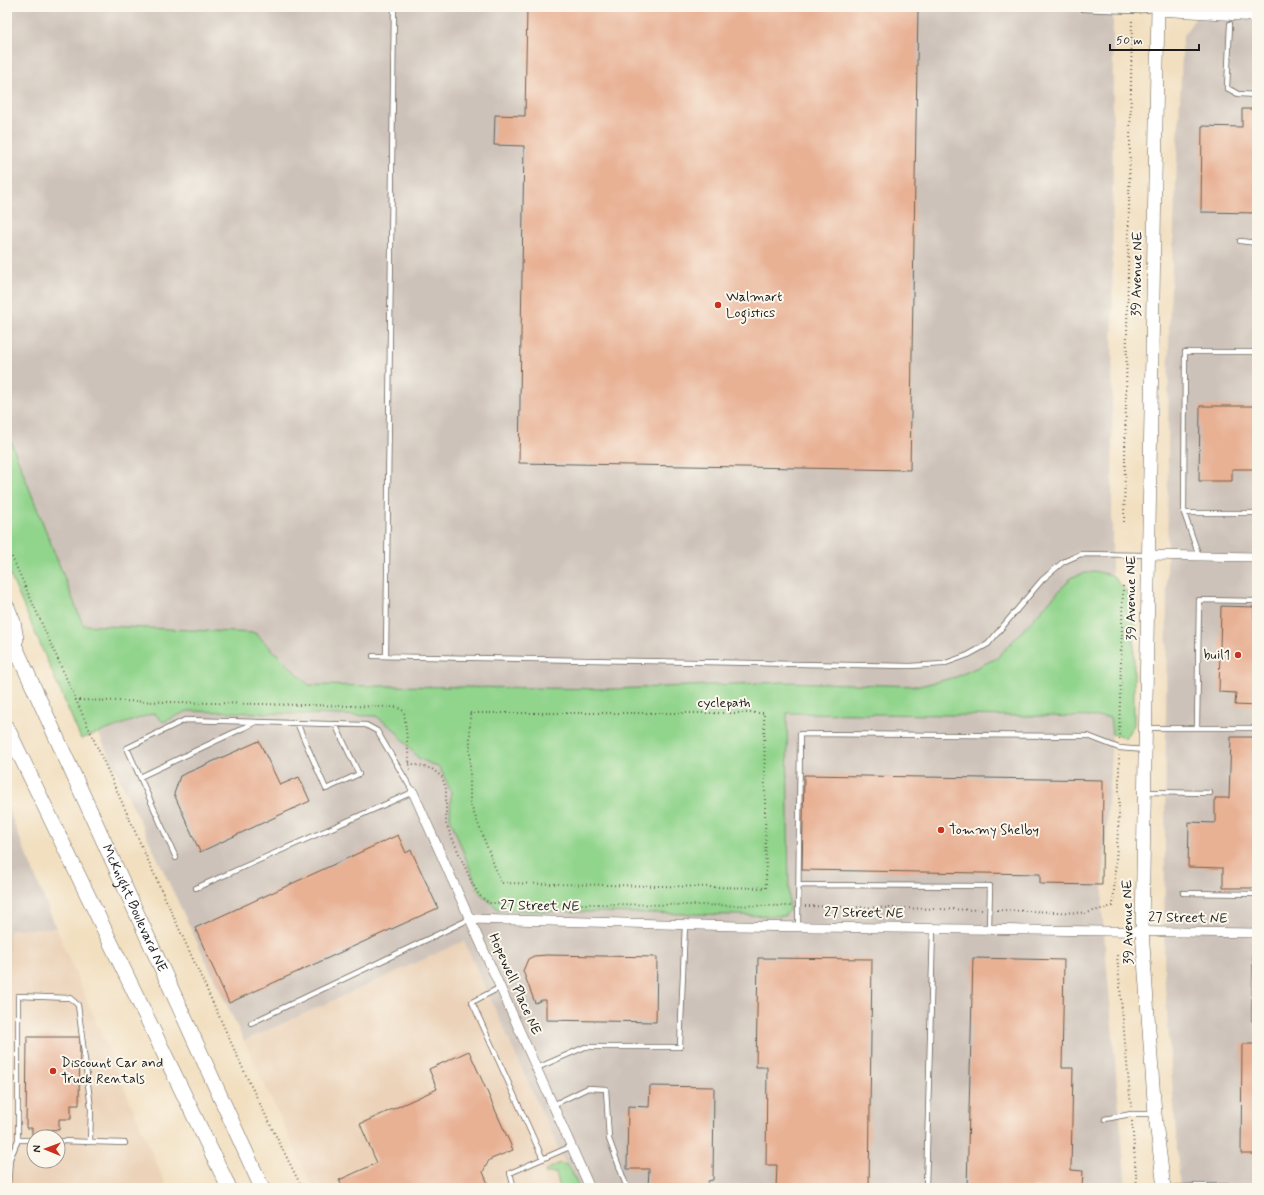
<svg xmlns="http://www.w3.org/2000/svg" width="1264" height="1195" viewBox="0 0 1264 1195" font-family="Mynerve,sans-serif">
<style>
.built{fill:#ebd2b8;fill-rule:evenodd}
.industrial{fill:#cdc2b9}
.green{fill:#91d48c;stroke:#567854}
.building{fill:#e8b194}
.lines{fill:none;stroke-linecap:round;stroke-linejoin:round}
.lane-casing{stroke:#676055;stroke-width:6}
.street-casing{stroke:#676055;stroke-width:10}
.secondary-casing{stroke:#676055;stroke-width:14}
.primary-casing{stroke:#676055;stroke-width:16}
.path{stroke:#676055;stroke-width:2;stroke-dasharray:1 3;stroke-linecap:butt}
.lane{stroke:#fff;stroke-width:4.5}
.street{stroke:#fff;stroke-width:9}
.secondary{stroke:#fff;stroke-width:13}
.primary{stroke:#fff;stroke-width:15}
.poi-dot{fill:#c8321e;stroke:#fbf7ec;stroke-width:1.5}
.labels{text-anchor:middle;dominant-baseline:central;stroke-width:4;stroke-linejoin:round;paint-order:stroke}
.street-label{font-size:14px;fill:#1c1c1c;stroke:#fbf7ec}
.poi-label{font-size:14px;fill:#1c1c1c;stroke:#fbf7ec;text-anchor:start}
</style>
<rect width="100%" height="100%" fill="#fbf7ec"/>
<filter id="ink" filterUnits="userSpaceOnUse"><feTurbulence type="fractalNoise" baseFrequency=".025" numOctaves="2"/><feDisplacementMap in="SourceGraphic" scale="8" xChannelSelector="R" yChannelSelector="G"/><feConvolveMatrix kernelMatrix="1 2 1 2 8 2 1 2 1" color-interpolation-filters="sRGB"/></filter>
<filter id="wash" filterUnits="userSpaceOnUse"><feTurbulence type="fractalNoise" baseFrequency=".012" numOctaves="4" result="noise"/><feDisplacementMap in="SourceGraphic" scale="16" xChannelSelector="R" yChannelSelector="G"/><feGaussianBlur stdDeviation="0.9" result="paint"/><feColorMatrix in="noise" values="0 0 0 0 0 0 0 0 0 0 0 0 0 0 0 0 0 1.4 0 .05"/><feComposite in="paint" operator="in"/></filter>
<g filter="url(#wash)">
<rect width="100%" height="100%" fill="#f2dfc0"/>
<path class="built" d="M56,928L167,1188H7V1025L9,930ZM34,1137H58V1161H34Z
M464,941L576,1188H313L244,1041Z"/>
<path class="industrial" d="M7,7H1113L1112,575L1093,571L1072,577L997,658L956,677L919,686L785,682L614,689L309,685L255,633L83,625L7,432Z
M1203,7H1257V1188H1180L1164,973L1169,328L1183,36Z
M188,711L376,716L394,729L418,758L440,768L451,792L450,818L789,911L787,713L1111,717L1112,734L1102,910L1126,1188H576L464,941L244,1041L98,733L154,713L163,722Z
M7,806L56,928L9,930L7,1025Z"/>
<path class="green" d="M7,432L83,625L255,633L309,685L614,689L785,682L919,686L956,677L997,658L1072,577L1093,571L1112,575L1127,592L1134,606V725L1125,738L1112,734L1110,717L787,713L789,911L784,916L499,910L479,892L450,818L451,792L440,768L418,758L394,729L376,716L188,711L163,722L154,713L81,739L7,568Z
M560,1163L569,1166L579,1188H560L556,1173H545L546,1170Z"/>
<g id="blocks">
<path class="building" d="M527,7H918L910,470L519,463L524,146L494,145L495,115L525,116Z
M1242,109H1257V213L1201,212L1202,126L1242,127Z
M1200,406H1257V469H1232V481H1199Z
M1221,606L1254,607V618H1257V706L1235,705L1236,693L1219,692Z
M1231,737H1257V888H1223V868L1188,867L1189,822L1215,823V798H1229Z
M259,741L280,785L299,777L310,801L200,852L174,794L180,776Z
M804,775L1103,780L1102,885L1040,884V874L802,870Z
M398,835L406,853L411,850L438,908L229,1003L195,928Z
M547,955L657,957L656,1022L546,1020V1000H542L535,1003L523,971L528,959L534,956Z
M758,958L872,959L869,1188H776L777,1165H766L767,1067H756Z
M973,958L1064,960L1062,1068H1073L1071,1170L1083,1171L1082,1188H967Z
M27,1037H80L79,1105H71V1119H59V1130L46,1129L45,1137H34V1150H32V1128H26Z
M1242,1044H1257V1154H1241Z
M469,1051L513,1150L489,1160L483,1172L489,1186L485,1188H343L339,1180L377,1163L360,1124L437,1089L429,1069Z
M650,1086L714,1087L713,1180L708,1181V1188H648L649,1169H627L628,1106L649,1107Z"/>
</g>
</g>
<g filter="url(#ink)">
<use href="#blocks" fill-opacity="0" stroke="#676055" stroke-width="1"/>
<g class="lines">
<g class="lane-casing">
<path id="lane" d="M1083,7V9L1132,11L1156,9
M1230,24L1227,88L1238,94L1257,95
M1240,241L1257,243
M1257,352H1185L1184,513H1257
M1184,513L1199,556
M373,656L910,666L943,664L968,655L988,644L1042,580L1063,562L1081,554L1147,555
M386,656L394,7
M297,723L326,789L359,774L335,724
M1147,728H1257
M1197,728L1199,600L1257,601
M140,777L256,722
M1145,792L1210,793
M176,858L127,748L185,720L366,725L377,731L413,792L196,888
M799,885L990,886L989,929
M1183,893L1257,894
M798,926L800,734L1088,736L1119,748L1145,750
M501,987L472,1002L543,1159
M1254,1019L1256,933
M251,1023L470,919
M537,1068L585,1047H680L685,924
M553,1105L588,1088L606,1089L609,1139L627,1188
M1105,1119L1131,1114H1153
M18,1140H31
M58,1141L125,1143
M8,1188L10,1159L18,1140V996L70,998L78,1005L91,1108L90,1142
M514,1188L510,1173L572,1146
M926,1188L933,928
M1168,1188L1197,1186L1257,1187"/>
</g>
<g class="street-casing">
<path id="street" d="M1147,555L1257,557
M413,792L590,1188
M471,919L738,926L1257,933"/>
</g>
<g class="secondary-casing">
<path id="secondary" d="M1158,7L1142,931L1155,1114L1164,1188
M1158,9L1257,15"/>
</g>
<g class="primary-casing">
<g id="primary">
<path d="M7,607L13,622L16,639"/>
<path id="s1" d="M7,629L262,1188"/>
<path d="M7,728L229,1188"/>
</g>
</g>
<path class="path" d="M1124,522L1132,18
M7,546L155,876L250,1084L302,1188
M75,700L396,707L404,711L410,770
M470,713H764L766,888L501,883L470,803Z
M1119,739L1123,586
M409,763L432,769L442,777L446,789V824L472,883L479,895L489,903L791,906
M805,906L983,910
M997,910L1086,913L1113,906L1119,815V755
M1117,955L1131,1107
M1132,1121L1137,1188"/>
<use href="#lane" class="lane"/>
<use href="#street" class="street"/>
<use href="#secondary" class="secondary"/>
<use href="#primary" class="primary"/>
</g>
</g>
<g class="poi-dot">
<circle cx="718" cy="305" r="4"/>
<circle cx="1238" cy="655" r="4"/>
<circle cx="941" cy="830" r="4"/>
<circle cx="53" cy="1071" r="4"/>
</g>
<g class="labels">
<g class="street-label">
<text transform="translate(1137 274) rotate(-89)">39 Avenue NE</text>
<text transform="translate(1131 598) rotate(-90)">39 Avenue NE</text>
<text x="724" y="703">cyclepath</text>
<text transform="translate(540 906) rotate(1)">27 Street NE</text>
<text stroke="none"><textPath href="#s1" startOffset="307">McKnight Boulevard NE</textPath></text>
<text transform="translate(864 913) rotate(1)">27 Street NE</text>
<text transform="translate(1188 918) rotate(1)">27 Street NE</text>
<text transform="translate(1128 922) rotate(-91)">39 Avenue NE</text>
<text transform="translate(515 984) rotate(66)">Hopewell Place NE</text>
</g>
<g class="poi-label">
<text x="726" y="297">Walmart<tspan x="726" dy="16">Logistics</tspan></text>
<text x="1230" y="655" text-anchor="end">buil1</text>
<text x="949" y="830">Tommy Shelby</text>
<text x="61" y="1063">Discount Car and<tspan x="61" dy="16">Truck Rentals</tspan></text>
</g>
</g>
<rect width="1264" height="1195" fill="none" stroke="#fbf7ec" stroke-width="24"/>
<g transform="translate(46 1149) rotate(271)"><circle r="19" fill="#fbf7ec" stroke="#a29f99"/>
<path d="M0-3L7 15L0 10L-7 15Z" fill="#c8321e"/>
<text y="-6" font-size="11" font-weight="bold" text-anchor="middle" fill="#1c1c1c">N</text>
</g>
<path d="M1110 44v6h89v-6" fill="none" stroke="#1c1c1c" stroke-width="2"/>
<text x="1116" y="44" font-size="12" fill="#1c1c1c" stroke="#fbf7ec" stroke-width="3" paint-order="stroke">50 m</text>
</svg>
